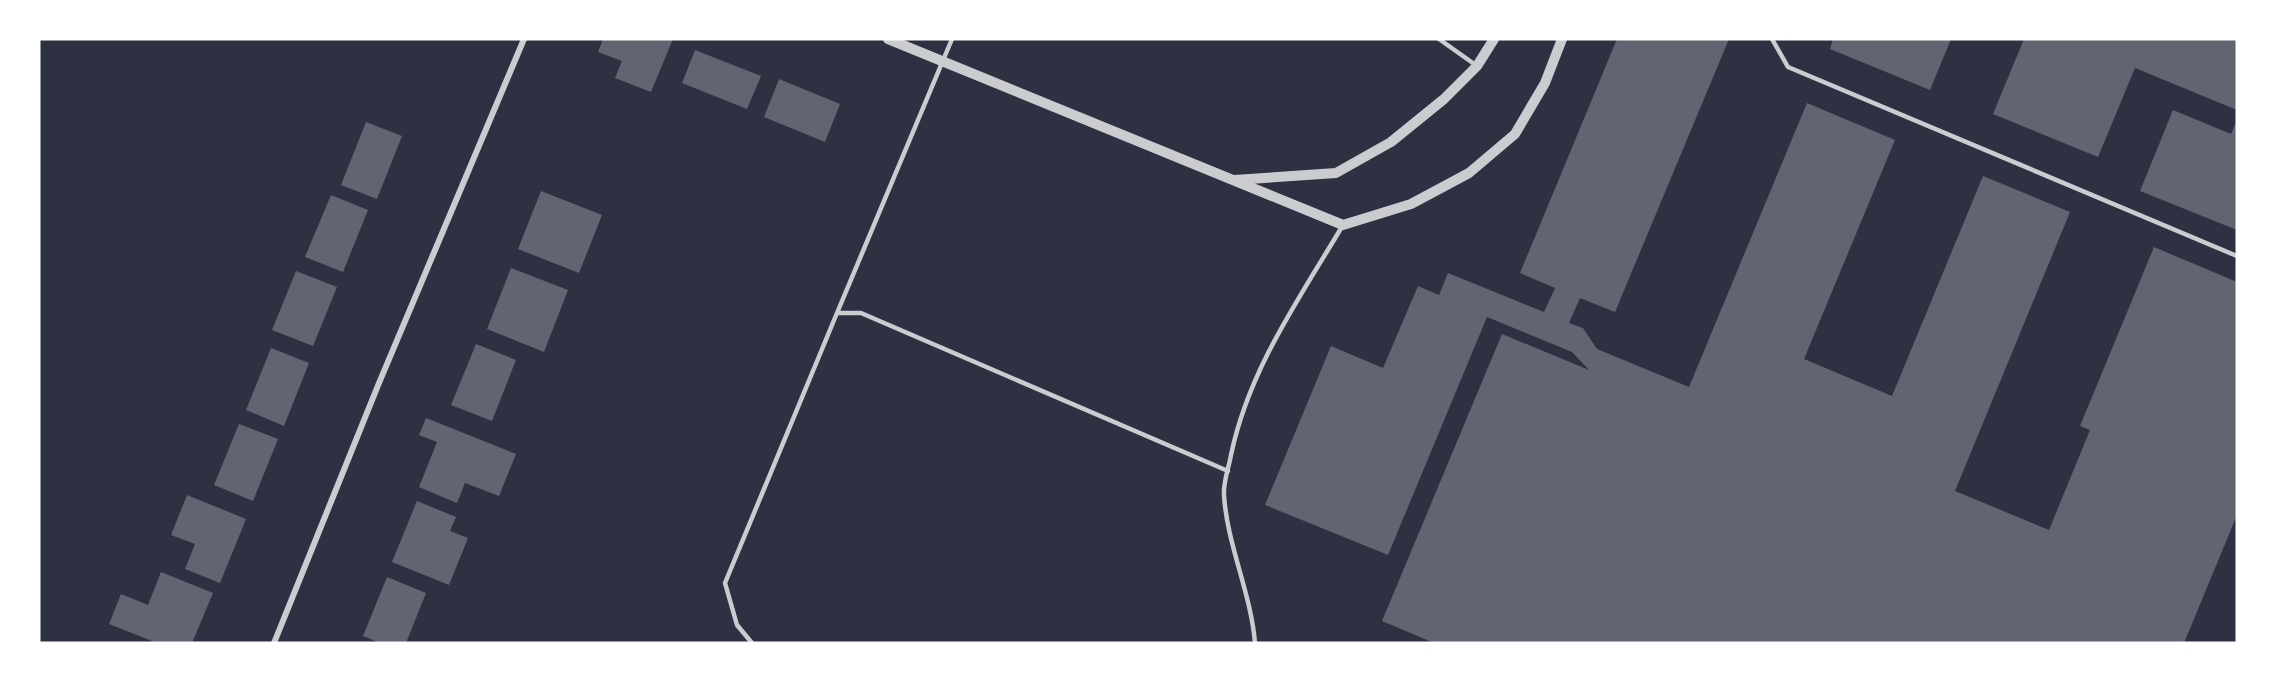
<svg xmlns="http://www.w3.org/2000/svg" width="2276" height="682" viewBox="0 0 2276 682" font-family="Barlow,sans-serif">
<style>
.building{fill:#626471}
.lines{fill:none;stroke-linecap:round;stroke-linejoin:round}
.service{stroke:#caccd0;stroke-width:4.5}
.minor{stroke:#caccd0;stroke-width:6}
.tertiary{stroke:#caccd0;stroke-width:10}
</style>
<rect width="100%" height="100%" fill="#2d3142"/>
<path class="building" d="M603,39H673L651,92L615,78L622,61L598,52Z
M1617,39H1729L1615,312L1580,298L1569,323L1583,328L1597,349L1689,387L1807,103L1895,140L1804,359L1892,396L1983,176L2070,212L1955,491L2049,530L2090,430L2080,426L2154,247L2237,282V515L2184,643H1434L1382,621L1502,334L1589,370L1572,352L1487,317L1388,555L1265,505L1331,346L1383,368L1418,286L1439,295L1448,273L1544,312L1555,288L1520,273Z
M1833,39H1951L1930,90L1830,49Z
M2024,39H2237V110L2135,68L2098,157L1993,114Z
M695,50L761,76L747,109L682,83Z
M779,79L840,104L825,142L764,117Z
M2173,110L2231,134L2237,120V230L2140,191Z
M366,122L402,136L377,199L341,185Z
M541,191L602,215L579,273L518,249Z
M331,195L368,210L343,272L305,257Z
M511,268L568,290L544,352L487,329Z
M296,271L337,287L313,346L272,330Z
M476,344L516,360L492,421L451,405Z
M271,348L309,363L284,426L246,410Z
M426,418L516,454L499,496L465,483L457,503L419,487L437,442L419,435Z
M239,424L278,439L253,501L214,485Z
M187,495L246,519L220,583L185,569L195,544L171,535Z
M417,501L456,517L450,531L468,538L449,585L392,562Z
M161,572L213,593L192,643H157L109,624L121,594L148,605Z
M387,577L426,593L406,643H380L363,636Z"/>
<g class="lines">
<path class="service" d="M1439,39L1477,66
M1772,39L1788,67L2237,256
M837,313L952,39
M752,643L737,625L725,583L837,313H861L1228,471
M1255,643C1251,593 1227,545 1224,495C1223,482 1229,467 1231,455C1249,369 1299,299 1343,225"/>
<path class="minor" d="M274,643L379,383L524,39"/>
<path class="tertiary" d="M888,39L1343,225L1411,204L1469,173L1515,134L1545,83L1562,39
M1234,180L1336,173L1391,142L1444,99L1477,66L1494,39"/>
</g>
<rect width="2276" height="682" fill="none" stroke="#ffffff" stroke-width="81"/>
</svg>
